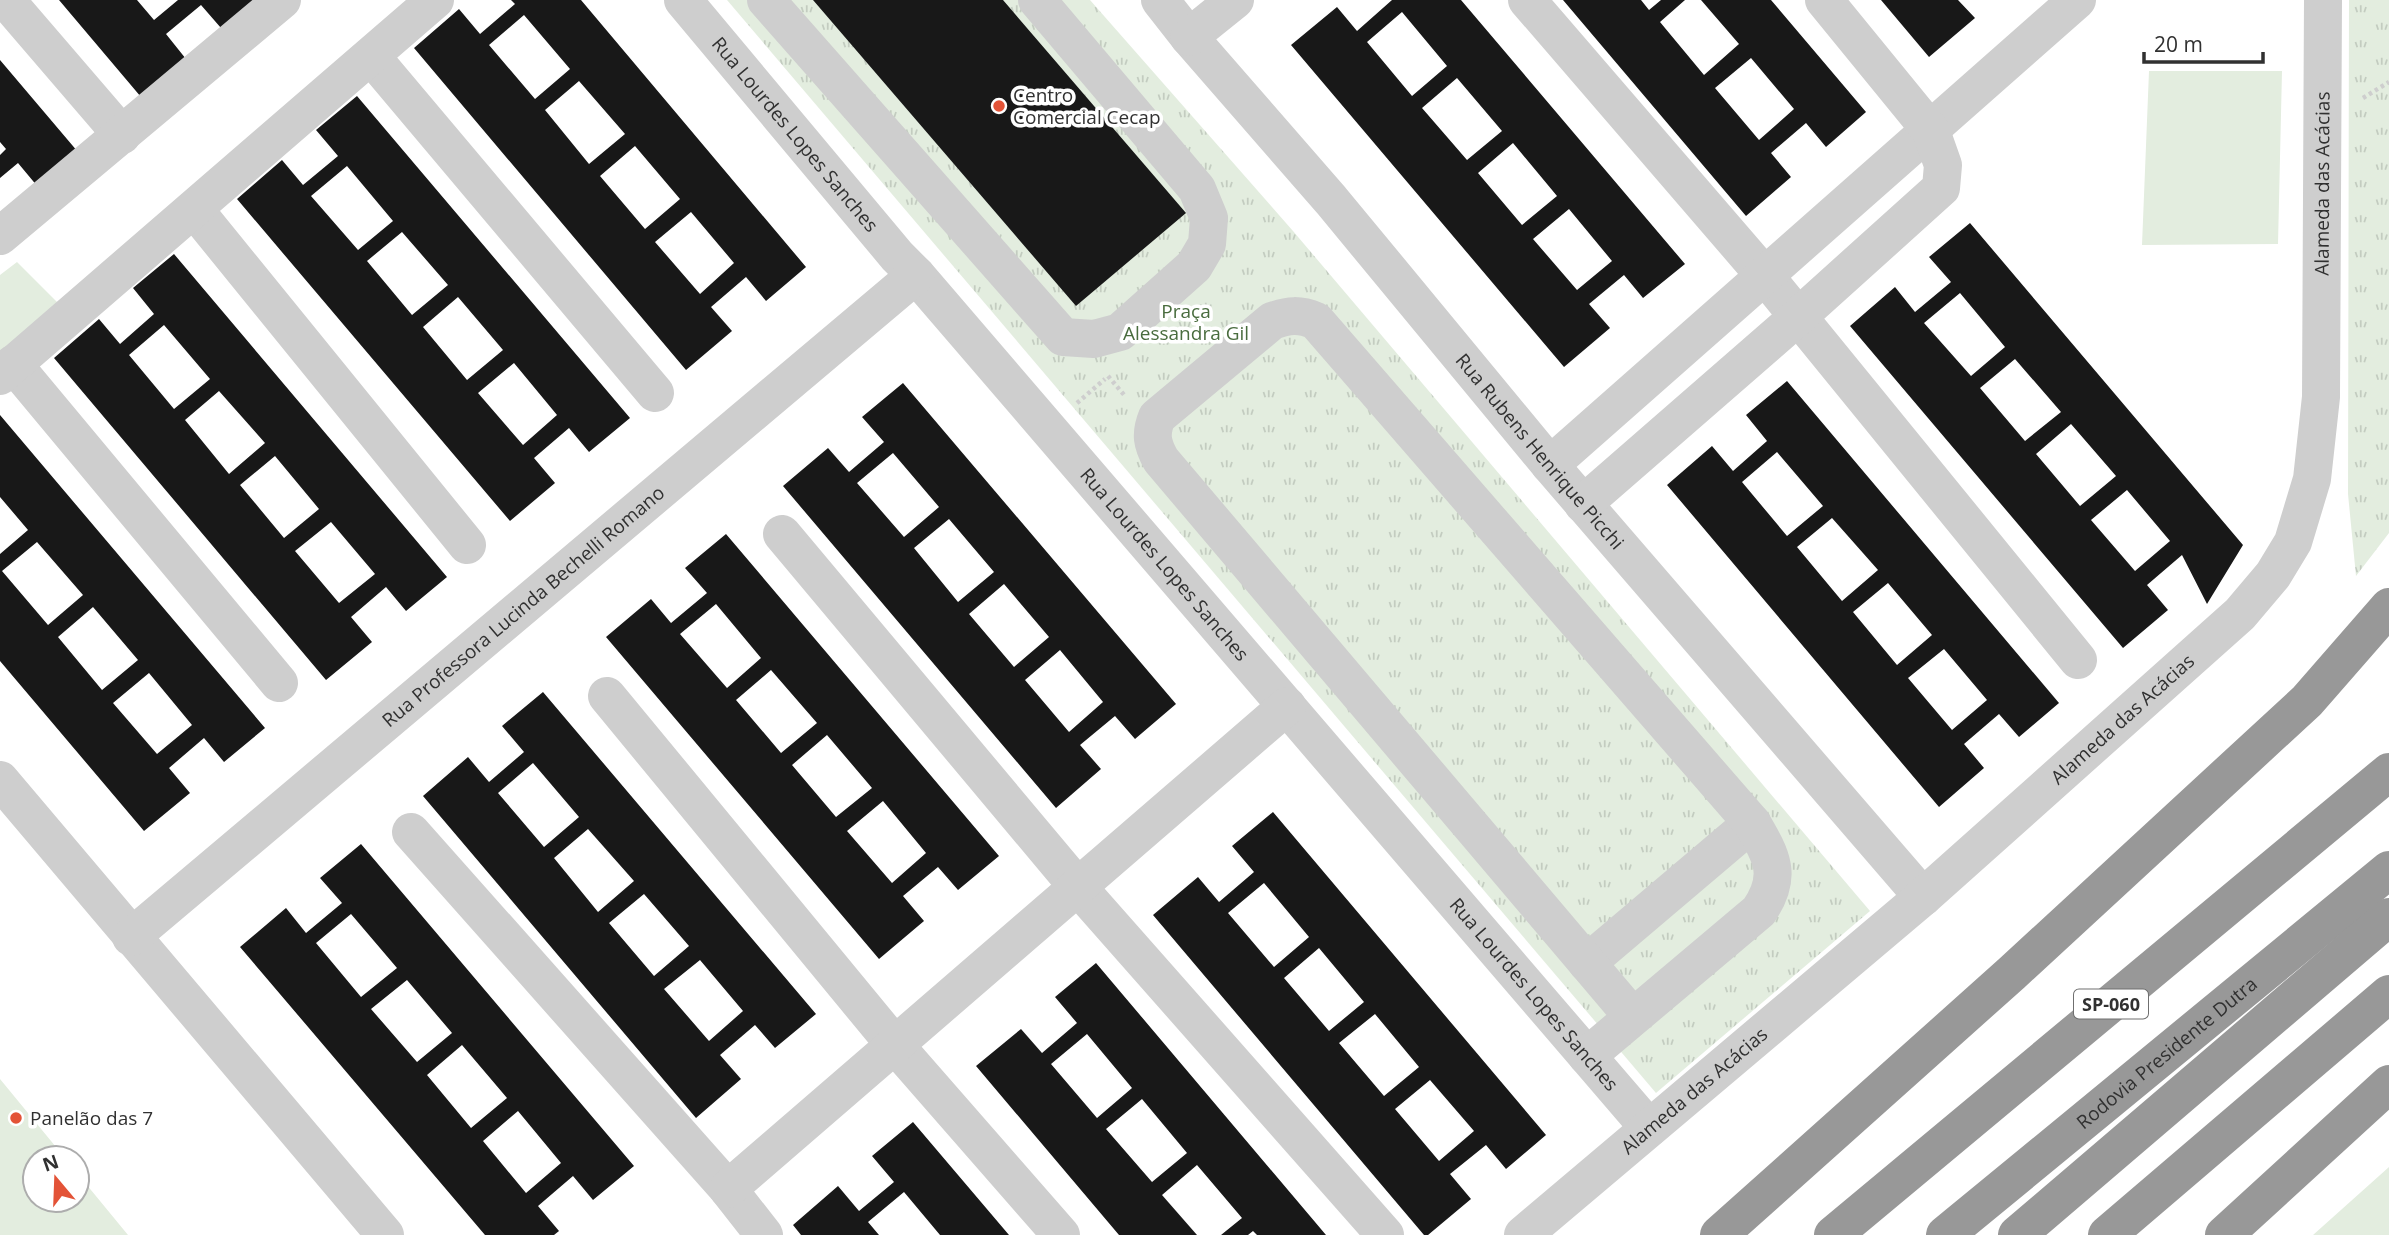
<svg xmlns="http://www.w3.org/2000/svg" width="2389" height="1235" viewBox="0 0 2389 1235" font-family="'Open Sans',sans-serif">
<style>
.grass{fill:#e3eddf}
.park{fill:url(#park-tufts)}
.building{fill:#181818;fill-rule:evenodd}
.lines{fill:none;stroke-linecap:round;stroke-linejoin:round}
.path{stroke:#cecece;stroke-width:4.5;stroke-dasharray:3.5 3.5;stroke-linecap:butt}
.minor{stroke:#cecece;stroke-width:38}
.highway{stroke:#989898;stroke-width:38}
.poi-dot{fill:#e35337;stroke:#fff;stroke-width:2.5}
.labels{text-anchor:middle;dominant-baseline:central;stroke-width:7;stroke-linejoin:round;paint-order:stroke}
.shield{fill:#fff;stroke:#6f6f6f;stroke-width:2}
.shield-label{font-size:18px;font-weight:bold;fill:#313131}
.poi-label{font-size:19px;fill:#313131;stroke:#fff;text-anchor:start}
.street-label{font-size:19px;fill:#313131;stroke:#fff}
.park-label{font-size:19px;fill:#496c3e;stroke:#fff}
</style>
<defs>
<pattern id="park-tufts" width="24" height="20" patternUnits="userSpaceOnUse" patternTransform="scale(1.75)"><rect width="24" height="20" fill="#e3eddf"/><path d="M3 7l-1-3M5 7V3M7 7l1-3M15 17l-1-3M17 17v-4M19 17l1-3" fill="none" stroke="#c3ccc0"/></pattern>
</defs>
<rect width="100%" height="100%" fill="#fff"/>
<path class="grass" d="M2149,71H2282L2278,244L2142,245Z
M17,262L62,307L0,358V275Z
M0,1079L65,1158H35V1200H77V1173L128,1235H0Z
M2389,1167V1235H2313Z"/>
<path class="park" d="M727,0H1090L1293,231L1870,911L1656,1093Z
M2349,0H2389V533L2356,576L2348,494Z"/>
<path class="building" d="M59,0H137L154,20L178,0H254L221,28L201,5L166,34L186,59L141,97Z
M511,0H581L806,267L766,301L746,277L711,307L732,331L686,370L414,48L459,9L480,34L515,4ZM524,15L570,69L535,99L489,45ZM579,81L625,134L589,164L545,110ZM635,146L680,199L645,229L600,176ZM691,212L734,263L700,294L655,242Z
M813,0H1003L1186,213L1076,306Z
M1392,0H1461L1685,264L1643,298L1624,275L1589,304L1610,328L1564,367L1291,45L1337,7L1357,31ZM1402,12L1447,66L1412,96L1367,42ZM1457,78L1502,131L1467,160L1422,108ZM1513,143L1557,196L1522,225L1478,173ZM1569,209L1612,261L1577,290L1533,239Z
M1563,0H1641L1649,10L1661,0H1685L1660,22L1704,75L1739,44L1701,0H1771L1866,112L1826,147L1806,123L1771,153L1791,177L1746,216ZM1751,58L1794,109L1759,140L1715,88Z
M1881,0H1958L1975,18L1929,57Z
M0,60L78,152L38,187L18,163L0,178V155L6,149L0,142Z
M357,96L630,418L589,452L569,428L534,458L555,483L510,521L237,199L282,160L303,185L338,156L316,130ZM347,166L393,221L358,250L311,196ZM402,232L448,285L412,315L367,261ZM458,297L503,350L467,380L423,327ZM514,363L557,415L523,445L478,393Z
M1970,223L2243,545L2207,604L2182,555L2147,585L2168,610L2123,648L1850,326L1895,287L1915,312L1951,282L1929,257ZM1960,293L2005,347L1971,376L1924,323ZM2015,359L2061,412L2025,441L1980,388ZM2071,424L2116,476L2080,506L2036,454ZM2127,490L2170,541L2135,571L2091,520Z
M174,254L447,577L406,611L386,587L351,617L372,642L326,680L54,358L99,319L120,344L154,314L133,288ZM164,325L210,379L174,409L129,355ZM219,391L265,443L229,474L185,420ZM275,456L319,509L284,538L240,485ZM331,522L375,574L339,603L295,551Z
M1787,381L2059,703L2019,737L1999,714L1964,744L1984,768L1939,807L1667,485L1712,446L1733,471L1767,441L1746,415ZM1777,452L1823,506L1787,536L1742,482ZM1832,518L1878,570L1842,601L1797,547ZM1888,583L1932,635L1897,665L1853,612ZM1944,649L1987,700L1952,730L1908,678Z
M903,383L1176,704L1135,739L1115,716L1080,745L1101,769L1056,808L783,486L828,448L849,472L884,442L862,417ZM893,453L939,507L904,537L857,483ZM949,519L994,572L958,602L914,548ZM1004,584L1049,637L1014,667L969,614ZM1060,650L1103,702L1069,732L1025,680Z
M0,415L265,728L224,762L204,738L169,768L190,793L144,831L0,661V554L28,530L0,497ZM37,542L83,595L48,625L2,571ZM93,607L138,660L102,690L58,637ZM149,673L192,725L157,754L113,703Z
M726,534L999,856L958,890L938,867L903,896L924,921L879,959L606,637L651,599L671,623L707,593L685,568ZM716,604L761,658L727,688L680,634ZM771,670L817,723L781,753L736,700ZM827,735L872,788L836,817L792,765ZM883,801L926,853L892,883L847,831Z
M543,692L816,1014L775,1048L755,1025L720,1055L741,1079L696,1118L423,796L468,757L489,782L524,752L502,726ZM533,763L579,817L544,847L498,793ZM588,829L634,881L598,912L554,858ZM644,894L689,946L654,976L609,923ZM700,960L743,1011L709,1041L664,989Z
M1273,812L1546,1135L1506,1169L1486,1145L1450,1174L1471,1199L1428,1235H1424L1153,915L1198,877L1219,902L1254,872L1232,846ZM1264,883L1309,937L1274,967L1228,913ZM1319,948L1364,1002L1329,1031L1284,978ZM1375,1014L1419,1067L1384,1096L1339,1043ZM1430,1080L1474,1131L1439,1161L1395,1109Z
M361,844L634,1166L593,1200L573,1176L538,1206L559,1231L554,1235H485L240,947L286,908L306,933L342,903L320,878ZM351,914L397,968L361,997L316,943ZM407,980L452,1033L417,1062L371,1009ZM462,1045L507,1098L471,1128L427,1075ZM518,1111L561,1163L526,1193L483,1141Z
M1096,963L1326,1235H1257L1253,1231L1248,1235H1221L1242,1218L1197,1165L1162,1195L1197,1235H1119L976,1066L1021,1029L1042,1053L1077,1023L1055,997ZM1087,1034L1132,1088L1097,1118L1051,1064ZM1142,1099L1187,1153L1152,1182L1106,1129Z
M913,1122L1009,1235H940L904,1192L868,1222L879,1235H801L793,1225L838,1186L859,1211L894,1182L872,1156Z"/>
<g class="lines">
<path class="path" d="M2363,98L2389,82
M1108,376L1125,396
M1077,403L1105,379"/>
<g class="minor">
<path d="M6,0L122,135"/>
<path id="s1" d="M683,0L897,256L916,275L1649,1128"/>
<path d="M766,0L1063,337L1094,339L1120,332L1194,266L1207,244L1209,218L1197,189L1037,0"/>
<path id="s2" d="M1160,0L1189,37L1331,200L1550,465L1923,897"/>
<path d="M1527,0L1765,276L2078,660"/>
<path d="M1189,37L1235,0"/>
<path d="M371,56L655,393"/>
<path d="M194,209L467,545"/>
<path d="M0,236L282,0"/>
<path d="M13,364L279,683"/>
<path d="M0,376L435,0"/>
<path d="M1550,465L2077,0"/>
<path d="M1583,504L1799,316L1941,188L1943,165L1931,131L1824,0"/>
<path d="M782,534L1077,886L1385,1235"/>
<path d="M607,696L894,1044L1061,1235"/>
<path d="M0,780L385,1235"/>
<path d="M411,832L728,1189L764,1235"/>
<path id="s3" d="M131,937L916,275"/>
<path d="M1587,963L1752,823"/>
<path d="M1587,1056L1759,911C1783,876 1772,857 1752,823L1316,321C1299,314 1289,315 1272,321L1157,417C1150,434 1152,444 1161,460L1633,1017"/>
<path d="M728,1189L1287,706"/>
<path id="s4" d="M1523,1235L1923,897L2240,614L2273,575L2293,542L2312,479L2321,397L2323,0"/>
</g>
<g class="highway">
<path d="M1719,1235L2012,973L2307,701L2389,607"/>
<path d="M1833,1235L2389,772"/>
<path id="s5" d="M1945,1235L2389,870"/>
<path d="M2017,1235L2389,917"/>
<path d="M2107,1235L2389,994"/>
<path d="M2224,1235L2389,1084"/>
</g>
</g>
<g class="poi-dot">
<circle cx="999" cy="106" r="7"/>
<circle cx="16" cy="1118" r="7"/>
</g>
<g class="labels">
<rect class="shield" x="2074" y="989.5" width="74" height="29" rx="5"/>
<g class="shield-label">
<text x="2111" y="1004">SP-060</text>
</g>
<g class="poi-label">
<text x="1013" y="95">Centro<tspan x="1013" dy="22">Comercial Cecap</tspan></text>
<text x="30" y="1118">Panelão das 7</text>
</g>
<g class="street-label">
<text stroke="none"><textPath href="#s1" startOffset="175">Rua Lourdes Lopes Sanches</textPath></text>
<text stroke="none"><textPath href="#s4" startOffset="1400">Alameda das Acácias</textPath></text>
<text stroke="none"><textPath href="#s2" startOffset="590">Rua Rubens Henrique Picchi</textPath></text>
<text stroke="none"><textPath href="#s1" startOffset="742">Rua Lourdes Lopes Sanches</textPath></text>
<text stroke="none"><textPath href="#s3" startOffset="513">Rua Professora Lucinda Bechelli Romano</textPath></text>
<text stroke="none"><textPath href="#s4" startOffset="791">Alameda das Acácias</textPath></text>
<text stroke="none"><textPath href="#s1" startOffset="1309">Rua Lourdes Lopes Sanches</textPath></text>
<text stroke="none"><textPath href="#s5" startOffset="287">Rodovia Presidente Dutra</textPath></text>
<text stroke="none"><textPath href="#s4" startOffset="224">Alameda das Acácias</textPath></text>
</g>
<g class="park-label">
<text x="1186" y="311">Praça<tspan x="1186" dy="22">Alessandra Gil</tspan></text>
</g>
</g>
<g transform="translate(56 1179) rotate(341)"><circle r="33" fill="#ffffff" stroke="#adadad" stroke-width="2"/>
<path d="M0-5L12 26L0 18L-12 26Z" fill="#e35337"/>
<text y="-10" font-size="19" font-weight="bold" text-anchor="middle" fill="#313131">N</text>
</g>
<path d="M2144 52v10h119v-10" fill="none" stroke="#313131" stroke-width="3.5"/>
<text x="2154" y="52" font-size="21" fill="#313131" stroke="#ffffff" stroke-width="5" paint-order="stroke">20 m</text>
</svg>
